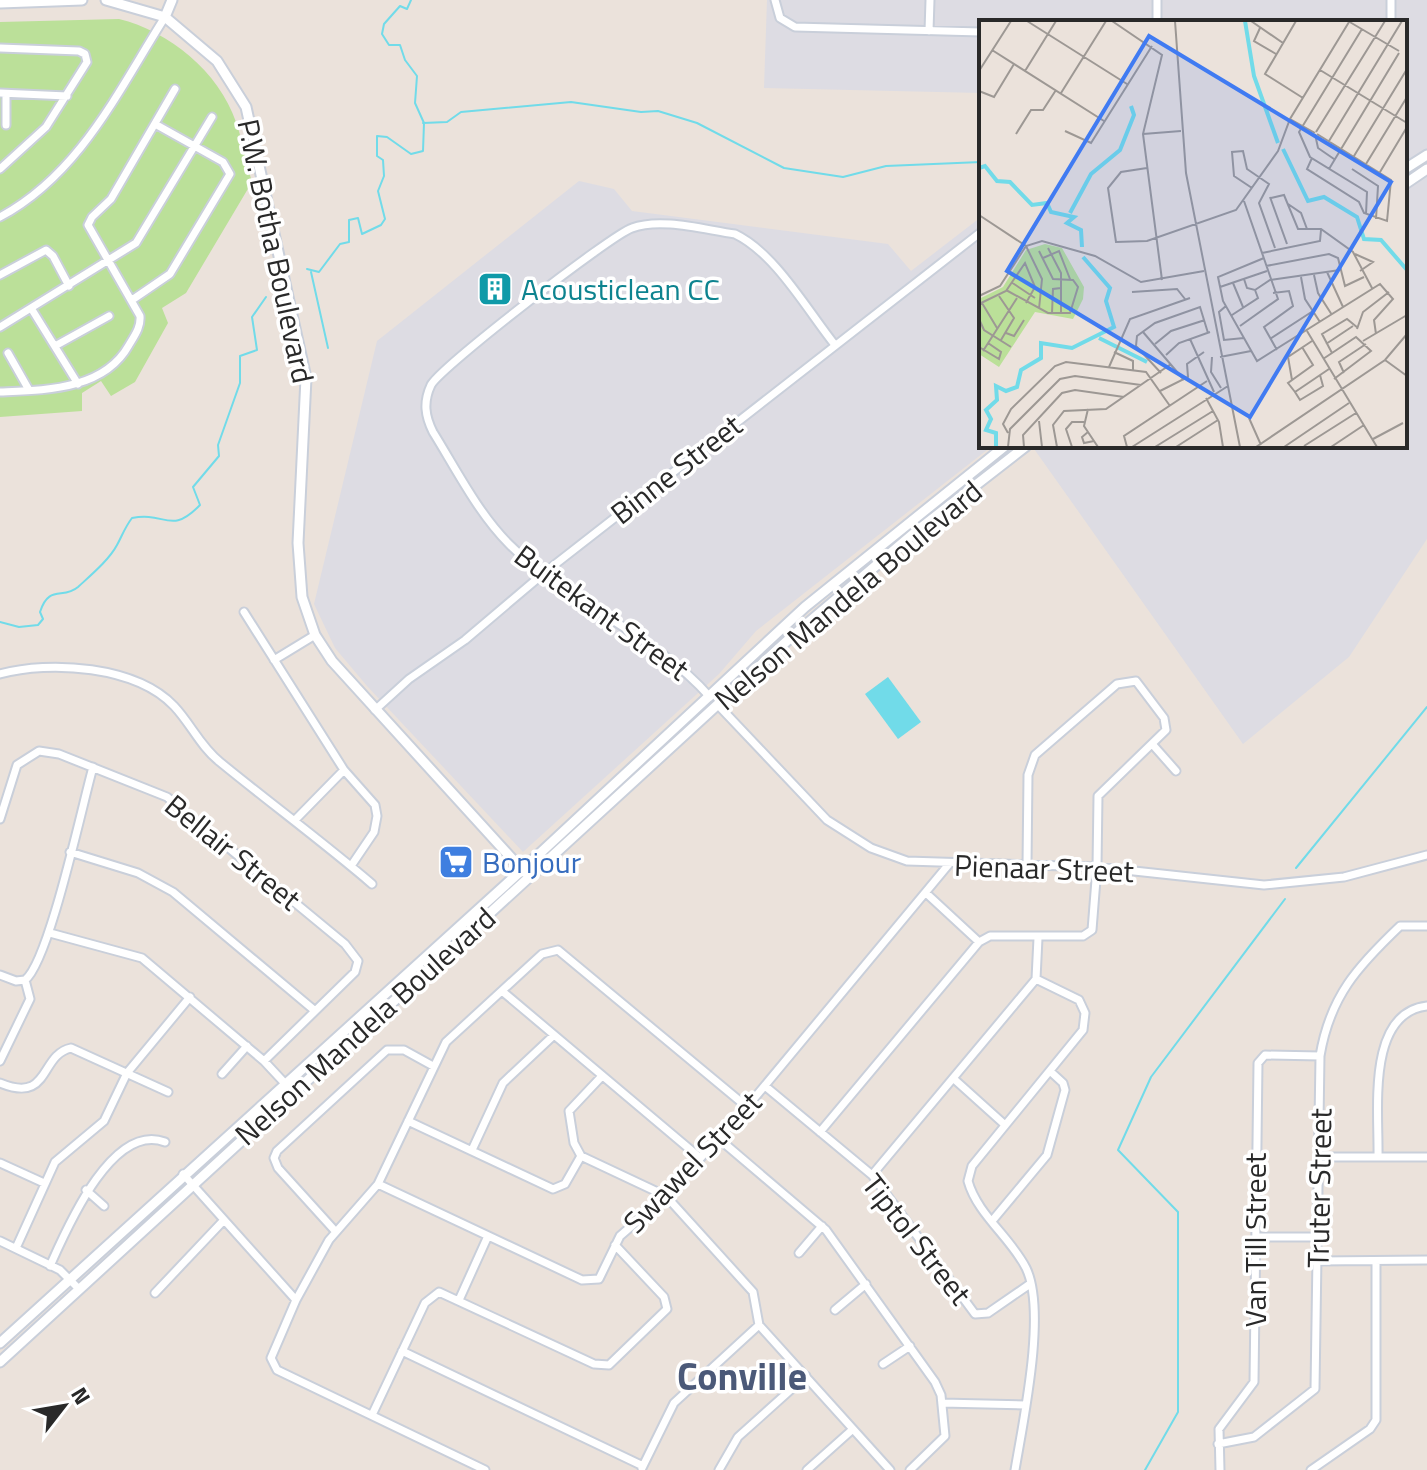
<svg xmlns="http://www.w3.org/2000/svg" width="1427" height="1470" viewBox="0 0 1427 1470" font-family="'Titillium Web',sans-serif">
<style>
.industrial{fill:#dddce3}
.green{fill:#bbe099}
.water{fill:#71dbe9}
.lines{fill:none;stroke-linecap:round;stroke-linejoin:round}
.stream{stroke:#71dbe9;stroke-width:2}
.minor-casing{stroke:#c9cfda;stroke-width:11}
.tertiary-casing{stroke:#c9cfda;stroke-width:13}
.minor{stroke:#fff;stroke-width:7}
.tertiary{stroke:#fff;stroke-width:9}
.labels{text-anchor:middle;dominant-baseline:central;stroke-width:7;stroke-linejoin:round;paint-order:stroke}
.street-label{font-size:30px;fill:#292929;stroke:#fff}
.culture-label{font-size:30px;fill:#0d838f;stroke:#fff;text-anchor:start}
.shop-label{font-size:30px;fill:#366cbe;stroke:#fff;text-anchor:start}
.district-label{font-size:38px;font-weight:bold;fill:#4b5978;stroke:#fff}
.inset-river{fill:none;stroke:#71dbe9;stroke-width:4}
.inset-road{fill:none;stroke:#9d9894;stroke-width:2}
.view{fill:#407bf2;fill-opacity:0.15;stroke:#407bf2;stroke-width:4}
.inset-edge{fill:none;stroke:#292929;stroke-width:4}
</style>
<rect width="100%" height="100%" fill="#ebe2db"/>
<path class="industrial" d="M767,0H1427V539L1349,657L1243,744L1032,446H1405V22H981V93L764,88Z
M579,181L614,189L632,211L888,244L911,271L981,217V446H992L756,631L719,674L523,852L367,686L335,648L314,604L377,341Z"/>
<path class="green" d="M119,19C169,31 219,72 236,122C243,142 246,162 252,182L186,293L162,308L168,323L135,382L111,396L101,381L82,393V411L0,417V22Z"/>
<path class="water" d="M888,677L921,722L898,739L865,694Z"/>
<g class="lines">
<path class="stream" d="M423,123L447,122L461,112L571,102L641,112L658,111L697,123L784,168L843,177L886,166L981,162
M307,269L319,272L340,244L349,242V220L358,218L362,234L381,225L385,219L378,191L384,176L383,160L377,156V136L387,137L411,154L423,151L424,123L415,103L417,76L405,60L400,45H389L382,34L384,24L400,6L407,9L411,0
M311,272L328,348
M0,622L19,627L38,625L43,619L40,612C49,584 63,600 78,587C91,575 109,560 117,545C122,536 125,527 132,518C166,511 170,536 200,505L193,487L219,456L218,445L240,383V356L257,350L252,317L266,297
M1296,868L1427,707
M1145,1470L1178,1412V1212L1118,1150L1151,1077L1285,899"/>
<g class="minor-casing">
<path id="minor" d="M775,0L780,18L795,27L981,32
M1157,22V0
M1391,22V0
M929,31L930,0
M0,48L79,51L85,54L87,62L46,127L0,169
M0,93L67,96
M6,94V125
M0,217C80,174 118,91 165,17
M0,275L46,250L53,256L69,286
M132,300L170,274L230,174L223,162L155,124
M31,308L78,384
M0,327L136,243L212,117
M55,346L109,316
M8,353L29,390
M0,392C46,390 104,390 129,345C135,335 141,327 140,316L88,225L92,217L111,199L175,89
M244,612L344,770L375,805L377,816L374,832L351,866
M274,660L315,635
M0,674C50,660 136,666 174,706C191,724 200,746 220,762C270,803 323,842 372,884
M710,697C654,633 569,604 509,544C478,513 456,469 433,432C425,416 423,402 431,385C441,367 611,235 632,228C661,217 705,230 735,234C775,253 807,310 835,345
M718,705L827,820L871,848L907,861L1097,867L1264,885L1344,877L1427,855
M375,710L409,679L465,640L544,573L981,232
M1153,745L1176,771
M0,819L17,765L39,751L59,754L167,797L345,944L358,961L355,972L264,1061
M295,820L344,770
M70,852L138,873L173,892L314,1010
M926,893L979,942
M50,933L142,958L264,1061L292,1091
M0,975L16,981L25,980
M25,980C49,962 82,806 93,767
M502,991L699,1157
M0,1061L30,999L25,980
M222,1074L247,1046
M602,1076L569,1111L574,1143L581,1156L666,1196L753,1292L759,1325L890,1470
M954,1079L1004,1124
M0,1083C51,1104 39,1055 71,1048L168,1092
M765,1086L872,1175L975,1314L988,1313L1030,1284
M408,1121L553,1189L565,1184L581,1156
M820,1132L979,942L990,936H1083L1092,930L1097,867L1098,796L1166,730L1164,718L1136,681L1117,684L1035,755L1028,775L1027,865
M718,1138L826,1230L935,1382L941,1395L945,1436L910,1470
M472,1150L503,1083L553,1036
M1378,1156C1379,1111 1366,1013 1427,1006
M1319,1157H1427
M0,1163L44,1183
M183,1174L296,1300
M872,1175L1036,979L1038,938
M378,1184L582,1280L599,1279L620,1236L666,1196L747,1107L949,864
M86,1190L104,1206
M992,1221L1047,1155L1065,1090L1063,1083L1051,1072
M336,1232L278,1168L274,1158L277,1151L387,1050H404L433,1066
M1256,1237H1317
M0,1241L60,1270L79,1289
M16,1248L55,1162L104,1121L127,1073L190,997
M799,1253L822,1226
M1318,1261L1427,1260
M50,1266C67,1228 112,1122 165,1142
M155,1293L224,1220
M459,1300L488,1236
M835,1310L866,1284
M402,1351L643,1466
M883,1364L910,1346
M942,1403L1025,1405
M372,1415L425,1303L439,1292L594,1364L609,1365L667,1309L664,1297L615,1245
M1218,1444L1254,1437L1315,1389L1320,1056C1330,996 1358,966 1400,926H1427
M642,1468L674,1403L759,1325
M485,1470L277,1370L271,1358L296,1300L329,1240L378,1184L446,1042L542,954L558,950L747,1107
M719,1470L738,1437L806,1376
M807,1470L853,1429
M1015,1470C1023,1422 1047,1311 1026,1268C1011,1238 977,1214 968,1181L972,1166L1083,1030L1085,1013L1079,1000L1036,979
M1220,1470L1219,1429L1254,1382L1258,1063L1265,1055L1320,1056
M1311,1470L1370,1429L1376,1420V1262"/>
</g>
<g class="tertiary-casing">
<path id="tertiary" d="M106,0L165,17L217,61L246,107L306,378L298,543L302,597L315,635L332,661L524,872
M0,3L82,0
M165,17L172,0
M1405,169L1427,155
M1405,184L1427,169
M0,1343L522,870L805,607L1005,446
M0,1362L788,640L918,530L1026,446"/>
</g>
<use href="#minor" class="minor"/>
<use href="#tertiary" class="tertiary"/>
</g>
<defs>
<g id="building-square" transform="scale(1.8)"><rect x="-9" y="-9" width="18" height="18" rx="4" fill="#0f9aa8" stroke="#fff"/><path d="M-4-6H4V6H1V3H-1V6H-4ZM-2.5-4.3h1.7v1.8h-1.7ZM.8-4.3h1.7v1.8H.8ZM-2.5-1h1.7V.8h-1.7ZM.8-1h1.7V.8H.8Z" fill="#fff"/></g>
<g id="supermarket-square" transform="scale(1.8)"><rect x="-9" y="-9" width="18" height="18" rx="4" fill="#3f7fe0" stroke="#fff"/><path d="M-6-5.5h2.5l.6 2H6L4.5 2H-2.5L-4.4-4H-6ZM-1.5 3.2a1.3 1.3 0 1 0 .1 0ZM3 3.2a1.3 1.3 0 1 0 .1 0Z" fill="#fff"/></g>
</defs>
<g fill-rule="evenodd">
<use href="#building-square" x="495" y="289"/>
<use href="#supermarket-square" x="456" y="862"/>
</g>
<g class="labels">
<g class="street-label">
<text transform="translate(276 251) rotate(78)">P.W. Botha Boulevard</text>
<text transform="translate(676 469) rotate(-38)">Binne Street</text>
<text transform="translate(848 595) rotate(-40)">Nelson Mandela Boulevard</text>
<text transform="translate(602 612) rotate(36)">Buitekant Street</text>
<text transform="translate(233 852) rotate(39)">Bellair Street</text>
<text transform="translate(1044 868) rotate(2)">Pienaar Street</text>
<text transform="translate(365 1026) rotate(-42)">Nelson Mandela Boulevard</text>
<text transform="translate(692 1162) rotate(-46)">Swawel Street</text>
<text transform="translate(1319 1188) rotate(-89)">Truter Street</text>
<text transform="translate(917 1239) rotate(52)">Tiptol Street</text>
<text transform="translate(1255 1240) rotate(-90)">Van Till Street</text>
</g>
<g class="culture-label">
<text x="521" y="289">Acousticlean CC</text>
</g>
<g class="shop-label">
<text x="482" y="862">Bonjour</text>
</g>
<g class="district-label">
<text x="742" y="1376">Conville</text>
</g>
</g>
<g transform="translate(979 20)">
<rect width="428" height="428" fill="#ebe2db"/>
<path d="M66,224L83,228L105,267L104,279L94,299L56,292L20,347L0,334V279L24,267L47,230Z" fill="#bbe099"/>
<path class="inset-river" d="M266,1L275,56L299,123M304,129L329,181L345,177L378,197L385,219L402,220L428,250M0,148L6,146L18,161L31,162L53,185L68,183L72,192L95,197L88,203L102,210L103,227M91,193L112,154L141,130L155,95L152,86M120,318L168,342M17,427V413L7,410L12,399L7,390L18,380L17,366L27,371L38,367L42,350L62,338V323L93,328L135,307L127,281L131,268L104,237"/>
<path class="inset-road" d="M48,1L148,64M133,1L183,35L164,114L183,260M196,1L207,153L261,427M272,1L304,23M317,1L286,54L324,78M369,1L420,31M281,8L275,21L297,34M383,9L320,112L331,137L388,172L387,194M13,30L125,101M341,50L428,103M0,51L32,1M46,51L77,1M0,71L15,77L35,44M82,73L127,1M311,99L336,113M86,111L112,123L173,26M337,112L406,1M37,114L52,90H64L77,70M164,114L202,111M336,114L339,128L355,139M350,121L423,1M375,136L428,49M333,138L328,149L380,182L385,193L408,201L412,160L338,114M387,144L428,77M168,148L142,152L129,168L137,222L168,221L257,190L299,131L311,99L370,2M350,149L420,33M373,149L399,166L397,199M428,150V208M401,152L428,107M273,168L255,156L253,132L264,131L268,149L290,164L280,183L296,228M291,177L308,224M292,178L305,175L319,209H342L374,232L393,268M309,184L322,193L328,209M0,195L47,226L63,259L60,289M69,228L82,253V293M283,233L341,221L342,210M376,234L394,242L381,251M64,238L80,231L91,259M285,238L239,257L244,281L278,341L401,264L414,279L395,300L397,314M287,246L350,234L359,238L366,266L385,257M348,252L364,287M335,255L339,273L353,295M322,257L326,279L341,302M265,259L268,268L276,270L291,260L361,250M32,262L56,278M254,263L264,287M241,267L288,251M27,270L69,293H91L99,267L94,260L74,259L60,231M153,272L198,269L206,279M294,273L310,271L314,286L285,307L298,330M0,276L21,266L47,226L63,221L116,236L162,262L225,251M20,276L35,298L22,320M3,283L18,308M0,284L27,271L46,243L56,267L47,283M247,286L240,292L245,320L265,318M73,293L74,269L82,268M253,295L279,278L276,270M0,299L5,310L32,327M261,306L299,279L265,181M378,309L384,292L410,272M328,311L398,427M164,312L205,360M27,313L35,316L45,300M211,319L235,372M291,319L334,291M384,321L428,295M176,324L192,311L226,300M347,324L374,306M0,327L20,339L22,332L9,323M4,331L38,278M135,332L154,341V350M353,333L343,314L368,299L379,308M187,335L200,323L231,312M233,337L232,352L242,368M241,337L272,331M344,339L377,317L392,331L355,359M406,340L428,356M130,347L151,299L211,278M182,353L157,326L158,316L176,303L221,287L229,313M365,353L360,342L387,324M341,355L344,366L321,380L316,372L350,349M313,360L309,337L333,321M181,371L209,357L208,344L225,332M316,372L309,363L334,345L323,327M227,378L240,402L244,427M109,389L105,406L119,427M270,398L282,425M60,401L63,427M109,412L103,417L105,423L115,421M29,413L24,404L32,389L76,346L87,342L167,352L191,386M394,419L424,403M325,426L377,393M29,427L31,409L81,359L96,356L162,365M45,427L44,415L83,373L96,370L145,377M78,427L74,405L85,391L127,389L192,344M93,427L87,409L93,402H105M148,427L145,416L228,361M153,427L249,366M176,427L234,391M197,427L239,400M277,427L406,340L428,314M305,427L370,383M352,427L385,405"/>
<path class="view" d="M170,16L412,162L271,397L28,251Z"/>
<rect width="428" height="428" class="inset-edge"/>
</g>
<g transform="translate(64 1406) rotate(59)" stroke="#ffffff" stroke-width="6" paint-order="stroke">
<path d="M0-6L14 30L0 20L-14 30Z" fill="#292929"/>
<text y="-12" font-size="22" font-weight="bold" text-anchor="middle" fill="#292929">N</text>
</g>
</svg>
